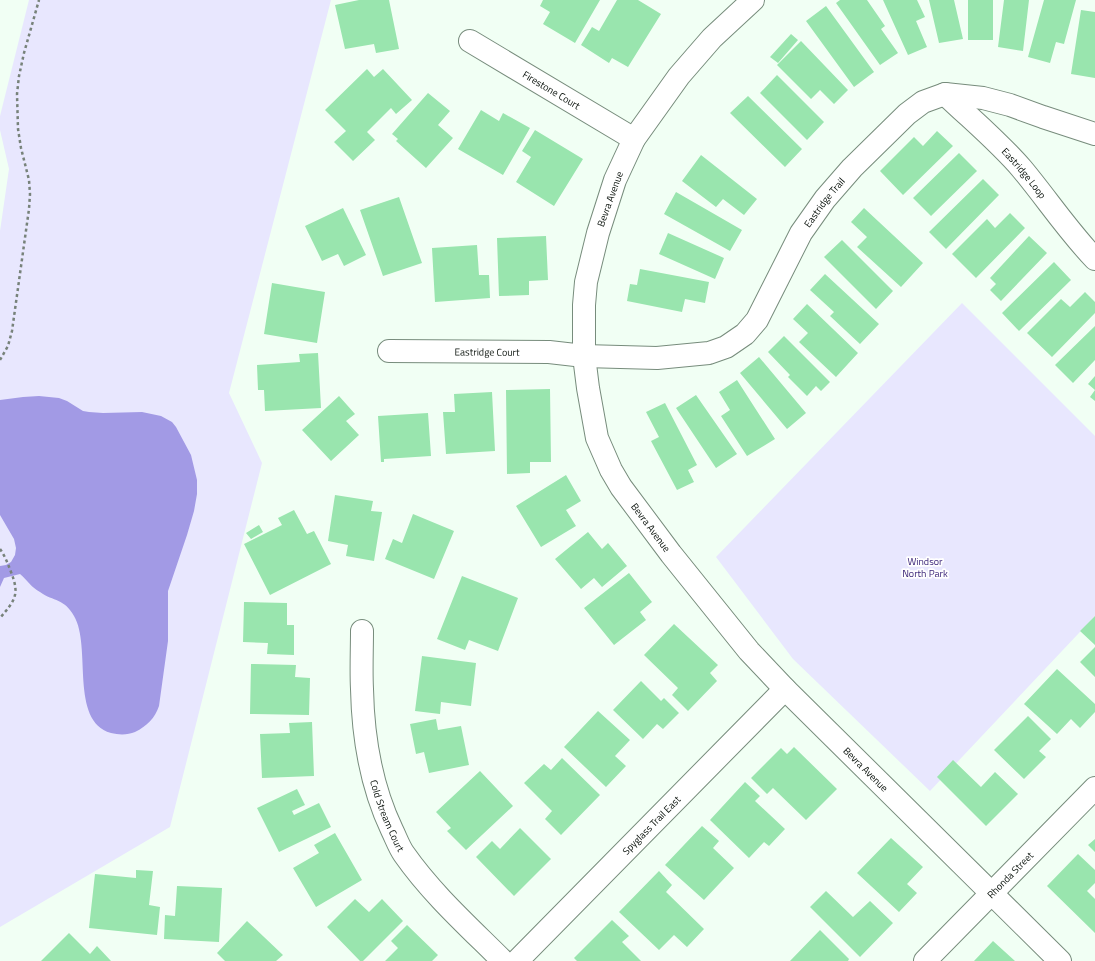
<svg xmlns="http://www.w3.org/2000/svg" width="1095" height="961" viewBox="0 0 1095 961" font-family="'Titillium Web',sans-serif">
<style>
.green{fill:#e8e7fe}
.water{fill:#a29ae5}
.building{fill:#99e5ae}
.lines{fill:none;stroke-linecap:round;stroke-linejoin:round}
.minor-casing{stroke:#778c7c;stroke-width:24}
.path{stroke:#77827a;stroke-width:2.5;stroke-dasharray:3 3;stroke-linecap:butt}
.minor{stroke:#fff;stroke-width:22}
.labels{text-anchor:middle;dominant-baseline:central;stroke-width:3.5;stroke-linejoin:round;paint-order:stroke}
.street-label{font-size:10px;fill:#08100a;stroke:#fff}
.park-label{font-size:10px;fill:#351e74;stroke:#fff}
</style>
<rect width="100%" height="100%" fill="#f1fff4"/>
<path class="green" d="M29,0H331L229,393L262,463L170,827L0,927V231L9,169L0,130V116Z
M962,303L1095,436V616L930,791L793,659L716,557Z"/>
<path class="water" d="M39,396L59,398L67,401L83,411L89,412L103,413L142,412L161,416L172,422L176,427L191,455L197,480V494L194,511L187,535L168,591V641L159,706C155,718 147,726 135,732C128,735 119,735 111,733C69,721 92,646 74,616C64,598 54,602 40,592C32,588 27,580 20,574L4,578L0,587V566L6,565L11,562L15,555L16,548L14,539L0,515V400L23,397Z"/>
<path class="building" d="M359,0H389L399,49L376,53L374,44L345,49L335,5Z
M543,0H600L575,43L543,24L550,12L540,6Z
M617,0H638L661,14L628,67L612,58L609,63L581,45L592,27L599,31Z
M840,0H867L885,26L881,29L898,53L880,65L836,3Z
M883,0H917L925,17L916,21L927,47L908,55Z
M929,0H954L963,39L939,43Z
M968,0H993V40H968Z
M1004,0H1029L1023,51L998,47Z
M1044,0H1076L1064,44L1056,42L1050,63L1028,57Z
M826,6L874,72L854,87L806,21Z
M1081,10L1095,12V78L1071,74Z
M791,34L798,40L778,63L770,57Z
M801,41L848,90L834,104L820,90L811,99L777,65Z
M367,69L374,77L383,69L412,100L396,114L391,108L367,132L375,140L353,161L334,142L346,131L325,110Z
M777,75L824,122L807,140L760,93Z
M428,93L450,111L438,125L453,138L426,168L396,141L398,139L392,134Z
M748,96L802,149L785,167L730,113Z
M481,110L499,121L503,113L530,128L503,175L458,149Z
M535,130L583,159L554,206L516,182L531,157L522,151Z
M937,131L953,146L903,195L880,171L914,137L923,146Z
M959,153L977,171L931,216L913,198Z
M701,155L757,199L744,215L723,199L716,207L682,181Z
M983,179L999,195L946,249L929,232Z
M676,192L742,230L730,251L664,214Z
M399,197L422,263L383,276L360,210Z
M343,208L366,255L344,266L338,254L322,261L305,226Z
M864,208L923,263L901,287L857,247L867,237L851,222Z
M1010,213L1025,228L976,278L952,254L987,219L995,228Z
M668,233L724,258L715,279L659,254Z
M546,236L548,280L529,281V295L499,296L497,238Z
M1029,236L1047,253L1001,301L990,290L996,284L990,278Z
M842,240L893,291L876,309L824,257Z
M477,245L479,275H489L490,298L435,302L432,248Z
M1054,262L1071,280L1019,331L1002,313Z
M640,269L709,282L705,303L685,299L682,312L627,301L630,284L637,285Z
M825,274L879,324L860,344L830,316L834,312L810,290Z
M272,283L325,292L317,343L264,334Z
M1085,292L1095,302V313L1052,357L1027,333L1061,299L1070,307Z
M807,304L858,353L836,377L799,342L808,333L793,319Z
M1095,326V360L1073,383L1055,365Z
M784,336L830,382L821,391L816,386L807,396L788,377L790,375L768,352Z
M318,353L321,408L265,411L264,390H258L257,365L300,362L299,354Z
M759,357L806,413L787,429L740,373Z
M1095,376V401L1090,397L1095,390L1088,384Z
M737,380L775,439L747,456L721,416L730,410L719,392Z
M550,389L551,462H530V473L507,474L506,390Z
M492,392L495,451L446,454L443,412H455L454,394Z
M696,395L737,454L716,468L676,408Z
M339,396L355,414L346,421L359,435L331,461L302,430Z
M665,403L697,465L688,470L694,482L677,490L651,441L659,437L646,412Z
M428,413L431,456L384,459V462H381L378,416Z
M566,475L581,501L566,510L576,526L541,547L516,506Z
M335,495L373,501L371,511L382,512L374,561L346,556L348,545L328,541Z
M294,510L307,534L314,531L331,564L270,595L244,544L282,525L278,518Z
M413,514L454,531L434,579L385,559L393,539L402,543Z
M259,525L263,532L251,539L246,533Z
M588,532L602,549L608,543L627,566L602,587L594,578L581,589L555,559Z
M629,573L652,602L640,612L646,620L614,645L584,608Z
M462,576L518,598L498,651L469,640L465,650L437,639Z
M244,602L287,603V625H294V655L267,654L268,643L243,642Z
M1095,616V645L1080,631Z
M674,624L718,665L710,673L717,681L688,711L672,695L678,688L644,655Z
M1095,647V677L1080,662Z
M422,656L476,663L471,706L441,702L440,714L415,711Z
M251,664L296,665L295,677L310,678L309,715L250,714Z
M1057,669L1095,704V712L1080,728L1071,719L1057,734L1024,704Z
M641,681L661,701L664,698L679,713L663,729L657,724L643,739L613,710Z
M598,711L630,740L615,756L626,766L606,787L564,747Z
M1028,716L1051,739L1039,751L1046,757L1024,779L994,750Z
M436,719L438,730L461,726L469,765L429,773L424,752L416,754L410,724Z
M312,722L314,776L262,778L260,734L290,733L289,723Z
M794,747L837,789L806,820L773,788L767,794L751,778L781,748L787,754Z
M562,758L600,795L561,835L545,819L552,811L524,783L544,764L551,770Z
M953,760L981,787L995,772L1018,794L986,826L937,777Z
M480,771L513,806L466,850L447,831L451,828L436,812Z
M745,782L760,796L755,801L785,829L769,846L764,842L749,858L710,820Z
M297,789L305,805L292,811L294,815L319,803L331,827L279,852L257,808Z
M702,826L719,841L713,848L734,868L704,900L665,865Z
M520,828L551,859L514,896L476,857L492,841L500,849Z
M335,833L362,880L316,907L293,868L319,853L314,845Z
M891,838L923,867L907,884L917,893L899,912L857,873Z
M1095,839V852L1088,845Z
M1078,854L1095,870V883L1087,891L1095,899V933L1047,886Z
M136,870L153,871L149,905L160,907L157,935L89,928L95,874L136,878Z
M659,871L672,885L666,892L704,929L687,947L674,935L659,950L619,912Z
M177,886L222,888L219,942L164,939L165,915L175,916Z
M826,891L853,917L870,901L893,923L860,957L810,907Z
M355,899L369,912L382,899L403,921L363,961H360L327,927Z
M612,920L629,936L622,942L641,961H577L574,958Z
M247,921L283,955L276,961H225L217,953Z
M407,925L438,955L432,961H385L398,948L391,941Z
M820,930L849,959L848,961H790Z
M69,933L90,954L97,946L111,961H41Z
M993,941L1015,961H974Z"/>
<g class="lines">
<g class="minor-casing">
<g id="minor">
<path id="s1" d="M753,0L712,38L679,76L634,139L615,180L598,233L586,282L584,305V356L588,388L597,438L611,470L621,487L671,554L749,651L785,689L1060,961"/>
<path id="s2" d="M470,41L634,139"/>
<path id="s3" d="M945,94C971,119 999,142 1022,169C1047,199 1068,231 1095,259"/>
<path id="s4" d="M389,351L549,352L584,356L657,358L709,353L726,347L745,334L757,320L801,233L825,199L852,168L907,114L923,102L945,94L983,98L1010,105L1043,117L1095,134"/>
<path id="s5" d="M362,631C362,650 361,670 362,689C363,737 371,786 392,830C396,838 399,847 404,854C432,894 469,927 503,961"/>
<path id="s6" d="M517,961L785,689"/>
<path id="s7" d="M925,961L1095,788"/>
</g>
</g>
<path class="path" d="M0,360L8,346L12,331L29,209L30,194L29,180L21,148L18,129L17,94L19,76L24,53L39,0
M0,549C5,556 8,564 11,572C20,595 15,600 0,618"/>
<use href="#minor" class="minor"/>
</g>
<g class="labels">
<g class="street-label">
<text stroke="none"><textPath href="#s2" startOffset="95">Firestone Court</textPath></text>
<text stroke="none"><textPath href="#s3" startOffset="112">Eastridge Loop</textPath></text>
<text transform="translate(610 199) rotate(-70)">Bevra Avenue</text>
<text stroke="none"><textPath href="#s4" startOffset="516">Eastridge Trail</textPath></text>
<text stroke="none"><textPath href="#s4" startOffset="98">Eastridge Court</textPath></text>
<text stroke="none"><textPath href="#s1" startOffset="597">Bevra Avenue</textPath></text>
<text stroke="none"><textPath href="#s1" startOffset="921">Bevra Avenue</textPath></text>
<text stroke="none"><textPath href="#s5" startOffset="188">Cold Stream Court</textPath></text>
<text stroke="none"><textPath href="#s6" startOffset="191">Spyglass Trail East</textPath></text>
<text stroke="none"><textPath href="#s7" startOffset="121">Rhonda Street</textPath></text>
</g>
<g class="park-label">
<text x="925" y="561">Windsor<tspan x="925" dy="12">North Park</tspan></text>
</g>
</g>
</svg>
